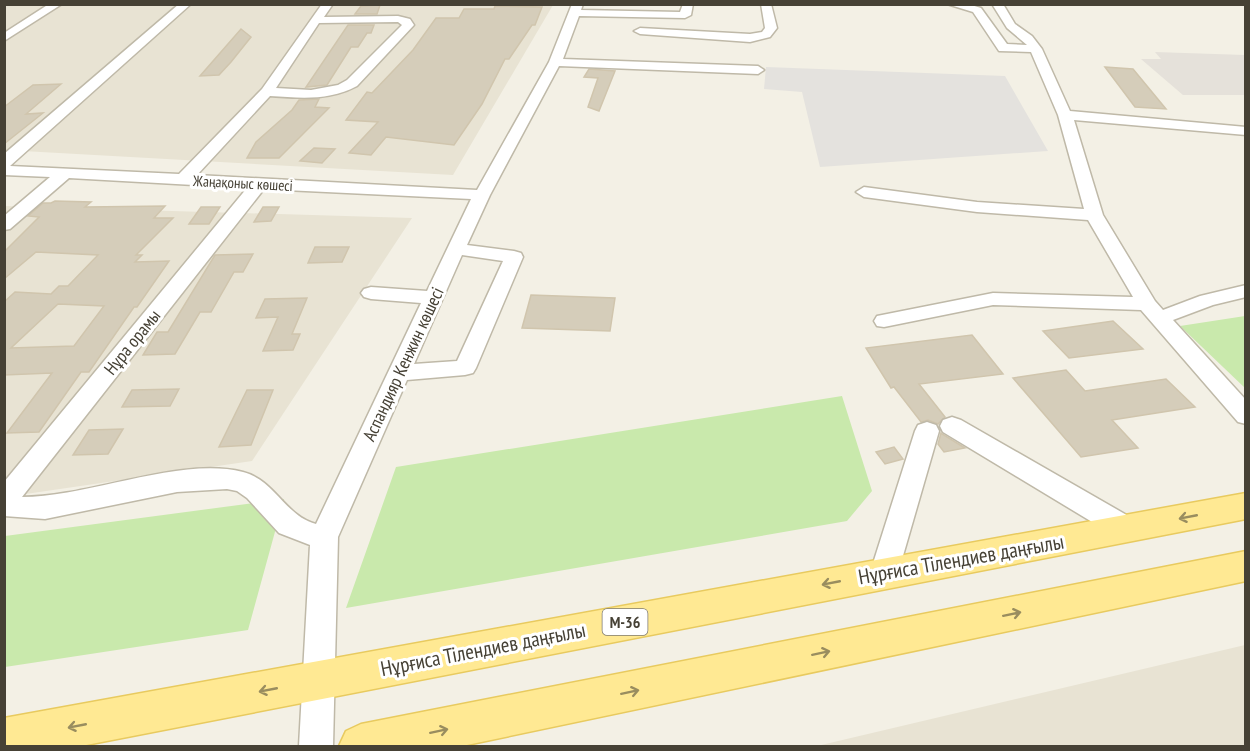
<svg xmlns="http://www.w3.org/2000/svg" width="1250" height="751" viewBox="0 0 1250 751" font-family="'PT Sans Narrow',sans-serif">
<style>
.residential{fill:#e8e3d3}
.industrial{fill:#e5e1da}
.green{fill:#c9e9ac}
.parking{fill:#e4e2de}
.building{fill:#d5cdba;stroke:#d0c5ad;stroke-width:1.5;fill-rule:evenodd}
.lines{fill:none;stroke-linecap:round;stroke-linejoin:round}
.minor-casing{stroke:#bfb9a8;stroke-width:3}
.major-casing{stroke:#e8ca5f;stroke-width:3}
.minor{fill:#fff;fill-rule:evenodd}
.major{fill:#ffe993;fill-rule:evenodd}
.oneway{stroke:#998d5f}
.labels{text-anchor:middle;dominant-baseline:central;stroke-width:6;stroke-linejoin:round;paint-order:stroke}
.far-street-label{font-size:15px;fill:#464135;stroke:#fff}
.shield{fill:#fff;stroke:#7e7a72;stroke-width:1.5}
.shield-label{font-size:16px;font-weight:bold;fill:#464135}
.street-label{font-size:18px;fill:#464135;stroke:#fff}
.near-street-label{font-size:21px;fill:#464135;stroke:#fff}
</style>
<rect width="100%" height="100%" fill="#f3f0e5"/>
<path class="residential" d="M4,5H553L453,175L5,150Z
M4,206L412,218L252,461L5,497Z
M1245,645V746H817Z"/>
<path class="industrial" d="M1155,52L1245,55V95H1183L1141,59H1161Z"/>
<path class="green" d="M1245,316H1246L1245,388L1180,326Z
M842,396L872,491L847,521L346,608L396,467Z
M284,499L248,630L5,667V536Z"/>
<path class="parking" d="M766,67L1005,76L1048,151L820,167L802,92L764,89Z"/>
<path class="building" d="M380,5L377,14H355L361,6Z
M495,6L542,7L535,25H532L509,59H505L482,104L454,145L386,137L371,155L349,153L378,122L346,120L367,92L372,93L413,50L436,18H459L464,9H494Z
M348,25H374L371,33H367L358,47H351L327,85L306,87Z
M241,29L251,37L231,62L219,75L200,76Z
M1105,67L1133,69L1166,109L1135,107Z
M589,69L615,71L599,111L588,107L598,78L584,77Z
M61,84L26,114L43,113L4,144V107L33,85Z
M319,99L315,107L329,108L279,158H247L256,142L292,110L299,100Z
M314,148L335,149L322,163L300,161Z
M55,201L91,202L85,207L165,206L154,218H173L136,255H142L135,262L169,261L137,307H134L89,372H81L39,432L7,433L52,373L4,375V302L15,292L51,294L59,286H68L98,255L36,252L4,279V252L39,217L28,216L43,203H51ZM58,304L104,306L74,346L11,348Z
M201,207H220L209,224H189Z
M263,207H279L271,221L254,222Z
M315,247H349L342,262L308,263Z
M253,254L243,272H234L211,312H200L175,354L143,355L157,332H168L215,255Z
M531,295L615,298L610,331L522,328Z
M307,298L292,334H300L293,350L263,351L278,317L256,318L265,299Z
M1113,321L1143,349L1069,358L1043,331Z
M972,335L1003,374L919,384L945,417L938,424L928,420L921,422L894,387L891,388L866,348Z
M1066,370L1085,391L1166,379L1195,407L1112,420L1138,448L1081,457L1013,378Z
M179,389L170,406L122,407L132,390Z
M247,390H273L251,445L219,447Z
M123,429L108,454L73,455L89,430Z
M941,433L942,434L965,448L944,452L938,444Z
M894,447L903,459L885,464L876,452Z"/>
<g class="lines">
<g class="minor-casing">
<path id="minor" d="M49,4H62L4,41V33Z
M179,4H191L10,166L179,174L262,89L322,4H333L324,17L398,16L410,19L414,25L357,86C329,101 301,98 270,96L197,175L477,190L549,62L572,4H583L581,10L680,12L683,4H693L691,15L685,18L579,16L563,59L758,66L764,70L758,74L559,66L490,195L467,245L514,251L521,253L523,257L476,368L473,373L465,375L407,380L338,537L333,746H299L310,545L279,533L247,498L237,491L227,489L177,492L45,519L4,516V482L247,188L69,178L10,229L4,230V216L50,177L4,175V154ZM398,22L402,25L347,80L338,85L311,90L276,88L319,23ZM264,189L471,199L427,291L371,287L364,289L361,293L364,297L371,299L421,303L316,524C285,516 275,480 243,472C180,456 90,497 22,497ZM462,255L503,261L457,361L414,364Z
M761,4H771L777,28L770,37L750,42L640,34L634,31L640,28L750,34L762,32L765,28Z
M947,4H968L981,8L1007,44L1027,45L1007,28L992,4H1003L1015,24L1032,36L1042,49L1070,111L1246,127V135L1074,120L1103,215L1155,301L1163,310L1200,296L1246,285V297L1213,305L1173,320L1246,400V424L1238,422L1141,310L993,305L884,327L877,326L874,321L877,316L993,293L1133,297L1088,220L977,212L864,197L856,192L864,187L977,202L1084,209L1058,115L1031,52L999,51L973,12Z
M952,417L961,420L1137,521L1141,529L1137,537L1127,540L1117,537L943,432L940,426L943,420Z
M927,422L936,425L939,431L898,573L894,582L884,585L874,582L870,573L915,431L918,425Z"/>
</g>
<g class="major-casing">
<path id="major" d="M1246,493V519L81,746H4V718Z
M1246,551V581L462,746H339L346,731L361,724Z"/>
</g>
<use href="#minor" class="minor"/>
<use href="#major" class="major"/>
</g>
<defs><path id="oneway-shaft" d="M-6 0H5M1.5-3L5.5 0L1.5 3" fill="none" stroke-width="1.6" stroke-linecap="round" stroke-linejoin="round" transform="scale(1.5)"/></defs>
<g class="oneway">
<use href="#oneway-shaft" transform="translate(1188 517) rotate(169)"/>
<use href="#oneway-shaft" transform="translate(831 583) rotate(169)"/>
<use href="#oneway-shaft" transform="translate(1012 614) rotate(-12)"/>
<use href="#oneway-shaft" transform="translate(821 653) rotate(-12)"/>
<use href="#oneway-shaft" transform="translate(268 690) rotate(169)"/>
<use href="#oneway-shaft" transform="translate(630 692) rotate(-12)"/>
<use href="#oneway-shaft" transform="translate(77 726) rotate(169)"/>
<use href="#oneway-shaft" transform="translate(439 731) rotate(-12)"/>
</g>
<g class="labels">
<g class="far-street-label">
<text transform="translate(243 183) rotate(3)">Жаңақоныс көшесі</text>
</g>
<rect class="shield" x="602.5" y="609" width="45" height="26" rx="4.5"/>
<g class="shield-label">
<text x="625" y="622">M-36</text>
</g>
<g class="street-label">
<text transform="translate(132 342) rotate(-51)">Нұра орамы</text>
<text transform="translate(403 364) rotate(-65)">Аспандияр Кенжин көшесі</text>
</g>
<g class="near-street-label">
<text transform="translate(961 559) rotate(-10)">Нұрғиса Тілендиев даңғылы</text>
<text transform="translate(483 649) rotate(-11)">Нұрғиса Тілендиев даңғылы</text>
</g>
</g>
<rect width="1250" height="751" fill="none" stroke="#464135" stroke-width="12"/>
</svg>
